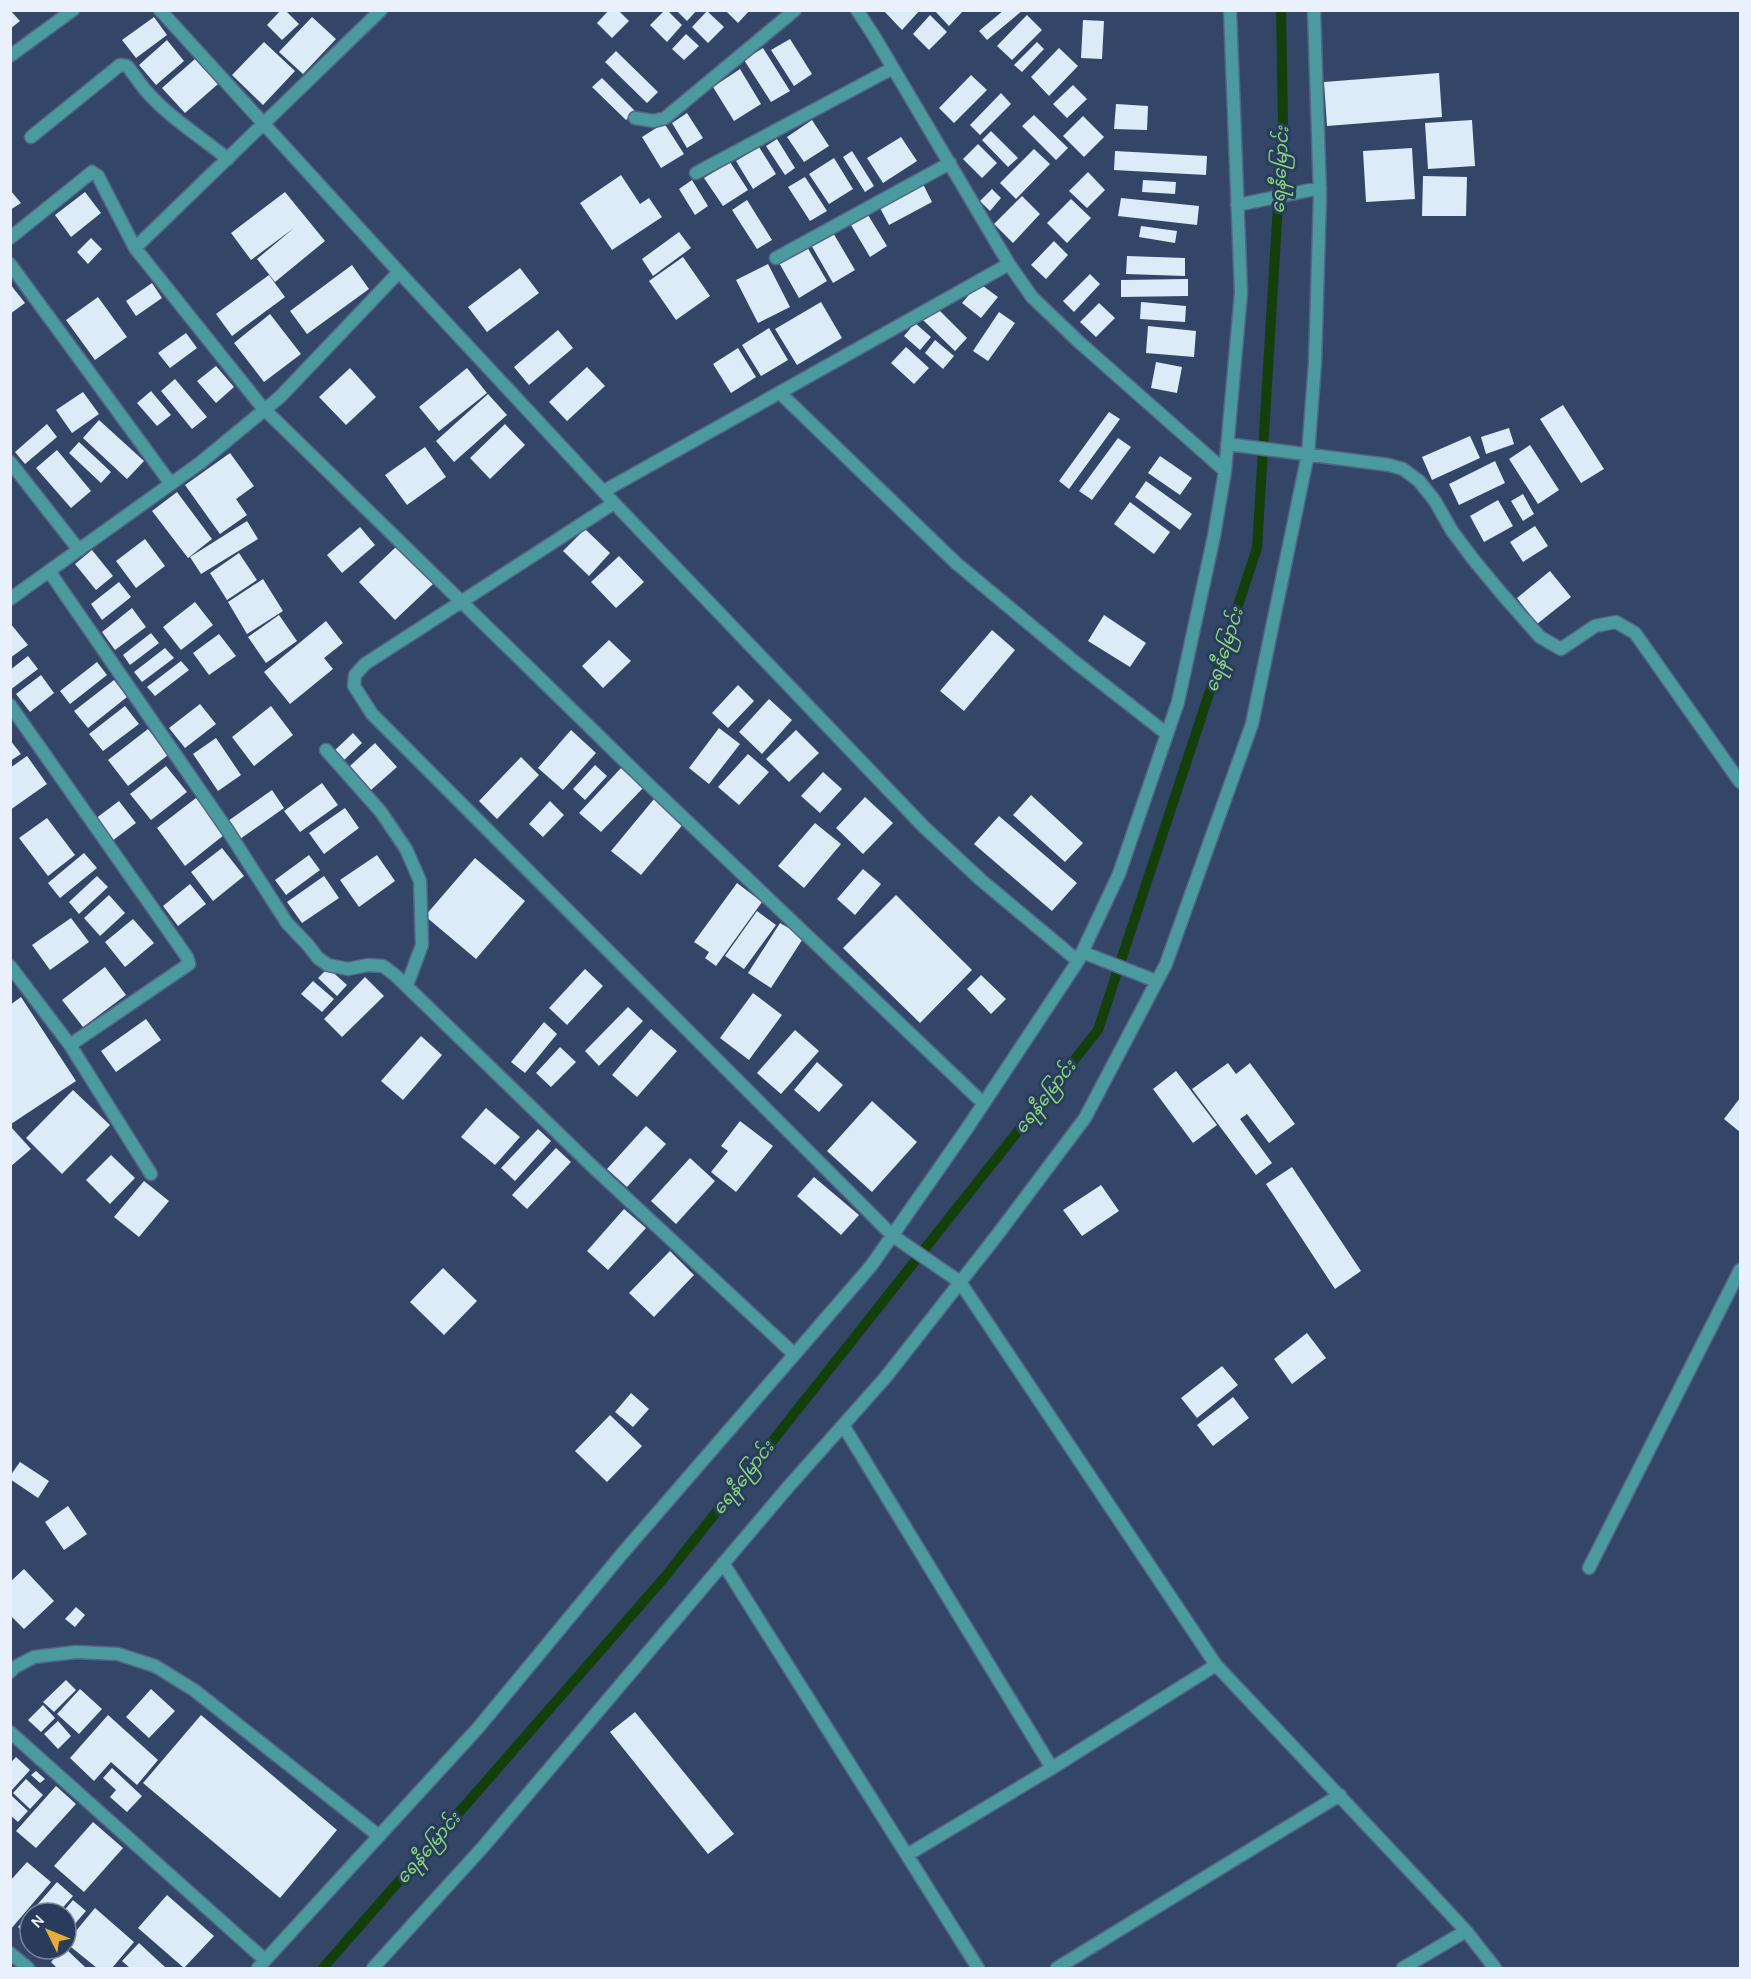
<svg xmlns="http://www.w3.org/2000/svg" width="1751" height="1979" viewBox="0 0 1751 1979" font-family="Karla,'Noto Sans Myanmar',sans-serif">
<style>
.lines{fill:none;stroke-linecap:round;stroke-linejoin:round}
.stream{stroke:#143f0b;stroke-width:10}
.building{fill:#dbebf7}
.service-casing{stroke:#546583;stroke-width:15}
.minor-casing{stroke:#546583;stroke-width:15}
.service{stroke:#4a9a9f;stroke-width:12}
.minor{stroke:#4a9a9f;stroke-width:12}
.labels{text-anchor:middle;dominant-baseline:central;stroke-width:6;stroke-linejoin:round;paint-order:stroke}
.water-label{font-size:18px;font-style:italic;fill:#88d67b;stroke:#293c5c}
</style>
<rect width="100%" height="100%" fill="#334668"/>
<g class="lines">
<path class="stream" d="M323,1968L664,1578L1098,1030L1257,548L1283,123L1281,10"/>
</g>
<path class="building" d="M10,10L20,21L10,29Z
M281,10H285L299,24L282,40L267,25Z
M609,10H618L629,21L612,38L597,23Z
M665,10H667L682,25L667,42L650,25Z
M676,10H697L687,21Z
M725,10H750L738,23Z
M883,10H920L902,30Z
M934,10H964L949,26Z
M1004,10H1023L987,40L979,31Z
M707,11L724,27L708,43L692,27Z
M930,15L947,32L929,50L913,34Z
M1027,15L1042,30L1012,60L997,46Z
M154,17L167,35L136,58L122,40Z
M312,17L336,39L303,74L279,52Z
M1083,20L1104,21L1102,59L1081,58Z
M686,34L699,46L684,60L672,49Z
M790,39L812,74L794,86L771,50Z
M167,40L184,61L156,85L139,65Z
M264,42L295,71L263,105L232,75Z
M1037,42L1044,49L1022,72L1014,65Z
M763,48L790,91L771,102L744,60Z
M1059,48L1078,66L1049,96L1031,77Z
M616,51L658,92L647,103L605,62Z
M195,59L218,84L185,113L162,88Z
M740,69L761,104L734,121L713,87Z
M1439,73L1442,117L1327,126L1324,82Z
M971,75L987,90L954,123L939,108Z
M602,78L635,111L626,120L592,87Z
M1073,85L1087,99L1067,118L1053,104Z
M1001,93L1011,104L980,135L970,125Z
M1116,104L1148,106L1147,130L1114,129Z
M687,113L703,138L687,148L672,123Z
M1034,115L1068,148L1056,160L1022,126Z
M1083,116L1104,137L1084,157L1063,136Z
M812,120L829,146L804,162L787,137Z
M1472,120L1475,166L1428,169L1425,123Z
M664,123L684,154L661,168L642,137Z
M991,131L1018,158L1008,167L982,140Z
M901,137L917,161L883,183L867,158Z
M777,139L795,168L785,175L766,146Z
M978,144L997,163L982,178L963,159Z
M759,147L776,174L753,189L736,161Z
M1412,148L1415,199L1366,202L1363,151Z
M1034,149L1050,164L1016,199L1000,183Z
M852,151L874,186L865,192L843,157Z
M1115,151L1207,156L1206,175L1114,170Z
M834,158L853,189L829,204L809,174Z
M730,162L748,190L723,206L704,178Z
M1088,172L1105,190L1087,208L1069,191Z
M621,175L640,204L649,198L662,217L612,250L580,203Z
M1423,176L1467,177L1466,216H1422Z
M805,177L827,211L810,221L788,187Z
M692,180L708,206L695,215L679,189Z
M1143,180L1176,182L1175,194L1142,192Z
M923,184L932,202L889,225L879,206Z
M992,189L1001,198L990,211L980,201Z
M10,190L21,203L10,210Z
M85,192L101,213L71,237L55,215Z
M285,192L325,241L275,282L257,259L294,228L251,260L231,233Z
M1022,196L1040,214L1013,243L994,224Z
M1121,198L1199,206L1197,225L1118,216Z
M1071,199L1091,218L1067,243L1047,223Z
M747,200L772,240L757,249L732,210Z
M868,215L887,246L870,257L851,225Z
M1141,226L1177,231L1175,243L1139,237Z
M832,231L855,270L833,283L810,243Z
M679,232L691,248L653,276L642,259Z
M91,238L102,249L88,264L77,252Z
M1054,241L1068,255L1046,279L1031,265Z
M806,245L827,281L799,298L778,261Z
M1127,256L1185,258V276L1126,274Z
M683,257L710,296L676,320L649,281Z
M768,264L790,307L758,323L736,280Z
M352,265L369,289L307,334L290,311Z
M520,268L539,293L487,332L468,307Z
M1090,274L1100,284L1074,312L1063,301Z
M269,275L285,297L232,336L216,314Z
M1188,279V296L1121,297V280Z
M152,283L162,298L136,316L126,301Z
M979,283L998,297L981,318L962,303Z
M10,284L25,303L10,314Z
M98,297L127,337L95,360L66,320Z
M821,302L842,338L797,365L775,329Z
M1141,302L1186,306L1185,322L1140,319Z
M1099,303L1115,318L1096,337L1080,322Z
M936,307L967,338L955,351L923,320Z
M999,312L1015,323L988,361L973,351Z
M270,314L301,354L264,382L234,343Z
M915,323L931,337L920,350L904,336Z
M1148,326L1196,331L1194,357L1146,353Z
M769,328L788,360L761,376L742,345Z
M558,330L573,348L529,385L514,367Z
M186,333L197,348L170,368L158,353Z
M935,340L954,356L943,369L925,353Z
M906,347L929,368L914,384L891,363Z
M738,348L756,377L731,393L713,364Z
M1156,362L1182,367L1177,393L1151,388Z
M216,366L234,387L216,403L197,381Z
M587,367L605,386L567,421L549,402Z
M350,368L376,397L346,425L319,397Z
M467,368L487,393L439,431L419,407Z
M175,379L207,417L192,429L161,391Z
M151,391L171,415L157,426L137,403Z
M83,392L99,414L72,433L56,410Z
M488,394L507,415L454,462L436,441Z
M1563,405L1604,469L1581,483L1540,419Z
M1109,412L1120,419L1069,489L1059,481Z
M99,420L144,461L127,479L83,438Z
M47,424L57,437L25,464L15,452Z
M505,424L525,445L490,479L470,458Z
M1509,428L1514,444L1486,454L1481,437Z
M1470,436L1480,458L1432,480L1422,457Z
M1118,438L1131,447L1092,500L1079,491Z
M79,442L111,472L101,483L69,453Z
M1530,445L1559,490L1538,504L1509,459Z
M425,447L446,477L407,505L385,475Z
M57,450L91,491L71,508L36,468Z
M230,453L254,486L236,499L247,515L220,534L185,485Z
M1160,456L1192,478L1180,495L1148,473Z
M1495,461L1505,483L1459,505L1449,484Z
M1146,481L1192,514L1180,530L1135,497Z
M177,492L212,539L188,558L152,511Z
M1523,494L1534,514L1523,521L1511,501Z
M1498,500L1513,526L1484,542L1470,516Z
M1130,502L1170,532L1154,554L1114,524Z
M247,521L258,539L201,574L190,557Z
M1535,526L1548,546L1523,562L1510,542Z
M360,527L375,545L342,573L327,555Z
M585,529L610,553L589,576L563,551Z
M145,539L165,566L136,588L116,561Z
M397,546L433,584L395,620L359,582Z
M92,550L113,576L96,590L75,564Z
M239,553L257,580L227,600L210,573Z
M619,556L644,582L616,608L591,582Z
M1550,571L1571,597L1537,624L1517,598Z
M263,579L283,611L247,634L228,602Z
M119,582L131,597L102,620L91,604Z
M195,602L213,625L181,650L163,627Z
M132,608L146,627L115,650L102,632Z
M279,615L297,641L266,663L248,637Z
M1104,615L1146,643L1130,667L1088,641Z
M326,621L343,643L324,658L333,669L290,704L264,672Z
M10,623L28,645L10,658Z
M992,630L1015,650L964,711L940,691Z
M151,633L159,643L130,665L123,655Z
M219,634L236,656L209,675L193,653Z
M609,640L631,661L603,688L582,666Z
M165,648L174,658L142,682L134,672Z
M28,656L38,669L10,690V670Z
M181,661L189,670L155,696L147,687Z
M97,662L107,675L70,704L60,691Z
M41,675L54,693L30,712L16,694Z
M114,680L127,697L88,728L74,711Z
M738,685L754,701L728,728L712,713Z
M769,699L792,720L762,754L739,732Z
M200,704L216,724L185,748L169,728Z
M125,706L139,724L103,751L89,734Z
M271,706L293,735L254,766L232,737Z
M719,728L740,744L709,784L689,768Z
M148,729L168,755L128,786L108,760Z
M571,730L596,753L563,790L538,768Z
M796,730L819,753L789,782L766,759Z
M353,733L362,743L343,761L334,751Z
M216,738L241,775L218,791L193,754Z
M10,740L21,754L10,761Z
M375,743L397,767L371,790L350,766Z
M748,754L769,772L739,805L718,787Z
M27,756L47,784L10,810V768Z
M521,757L539,775L497,819L479,801Z
M595,765L607,776L585,800L573,789Z
M166,766L187,792L151,820L130,794Z
M621,768L643,788L601,832L579,813Z
M823,772L842,789L820,813L801,796Z
M322,783L338,805L300,832L284,811Z
M272,790L284,808L240,839L228,821Z
M1031,795L1083,843L1065,862L1013,815Z
M865,797L893,823L863,854L836,828Z
M196,798L224,835L185,866L157,828Z
M654,799L684,823L641,875L611,851Z
M119,801L136,823L112,841L95,819Z
M550,801L564,815L543,837L529,824Z
M345,808L359,828L324,854L309,833Z
M999,816L1077,883L1052,911L974,844Z
M47,818L75,855L48,876L19,838Z
M815,823L841,844L804,888L778,866Z
M222,848L244,876L213,901L191,872Z
M84,853L97,868L60,898L48,883Z
M309,855L320,870L286,895L275,880Z
M377,855L395,881L359,907L340,880Z
M475,858L525,901L476,959L425,916Z
M863,869L881,884L855,915L837,899Z
M97,876L108,887L79,914L69,902Z
M324,876L339,898L302,923L287,902Z
M737,883L762,902L716,966L705,958L709,952L694,942Z
M190,884L206,904L178,926L163,906Z
M109,895L125,913L100,936L84,918Z
M896,895L972,970L920,1023L843,948Z
M757,911L776,925L744,969L725,956Z
M71,918L89,942L50,970L32,945Z
M133,919L154,943L125,967L105,942Z
M780,923L804,937L771,988L748,973Z
M105,967L126,995L83,1027L62,1000Z
M328,968L347,985L337,996L318,978Z
M585,969L603,986L567,1025L549,1008Z
M981,975L1006,999L991,1014L967,989Z
M365,977L384,996L342,1037L324,1019Z
M313,981L334,999L322,1012L301,994Z
M753,993L782,1015L749,1060L720,1038Z
M21,997L76,1081L11,1124L10,1005Z
M628,1007L643,1021L599,1066L585,1051Z
M146,1019L161,1040L116,1072L101,1051Z
M544,1022L557,1034L525,1073L511,1062Z
M651,1029L677,1051L637,1097L612,1075Z
M795,1030L819,1051L781,1094L757,1073Z
M421,1036L442,1055L403,1100L381,1081Z
M560,1047L576,1062L551,1087L536,1073Z
M817,1062L843,1085L819,1112L794,1090Z
M1228,1063L1236,1074L1250,1063L1295,1124L1269,1143L1247,1114L1240,1119L1272,1163L1256,1175L1192,1089Z
M1176,1071L1217,1125L1193,1143L1153,1089Z
M73,1090L110,1125L62,1174L26,1138Z
M1740,1098V1132L1724,1119Z
M872,1101L917,1142L872,1192L827,1151Z
M486,1108L520,1137L495,1165L461,1137Z
M740,1121L773,1146L736,1192L711,1172L728,1151L721,1146Z
M10,1126L31,1149L10,1167Z
M646,1126L666,1144L627,1187L607,1169Z
M538,1129L551,1141L515,1181L501,1168Z
M556,1148L571,1162L527,1209L512,1195Z
M111,1155L135,1178L110,1204L86,1180Z
M690,1158L715,1181L676,1224L651,1201Z
M1292,1167L1361,1271L1335,1289L1266,1184Z
M814,1177L859,1215L841,1235L797,1196Z
M144,1181L169,1201L139,1237L114,1217Z
M1101,1185L1119,1211L1082,1236L1063,1210Z
M624,1209L646,1228L608,1270L587,1251Z
M670,1251L694,1275L654,1317L629,1293Z
M443,1268L477,1301L444,1335L410,1302Z
M1307,1333L1326,1358L1292,1384L1274,1359Z
M1222,1366L1238,1385L1197,1418L1181,1398Z
M631,1393L649,1409L633,1427L615,1412Z
M1233,1397L1249,1418L1213,1446L1197,1425Z
M610,1415L642,1446L607,1482L575,1451Z
M20,1462L49,1481L38,1498L10,1479V1476Z
M68,1506L87,1534L64,1550L45,1522Z
M24,1569L54,1601L24,1629L10,1615V1582Z
M76,1607L85,1615L75,1627L65,1619Z
M66,1680L76,1690L54,1712L43,1702Z
M80,1689L102,1709L79,1734L57,1714Z
M151,1689L175,1711L149,1738L126,1717Z
M43,1705L55,1718L41,1732L28,1720Z
M635,1712L734,1834L708,1854L610,1732Z
M108,1715L158,1760L137,1785L111,1762L94,1781L70,1758Z
M201,1715L337,1830L280,1898L143,1783Z
M58,1721L71,1736L58,1749L44,1734Z
M16,1757L30,1770L10,1792V1763Z
M112,1768L142,1796L127,1812L110,1797L116,1790L103,1778Z
M36,1771L45,1779L40,1783L31,1775Z
M26,1779L43,1795L30,1809L13,1793Z
M56,1786L76,1804L36,1848L16,1831Z
M12,1796L28,1811L18,1822L10,1815Z
M93,1822L123,1848L84,1892L54,1866Z
M27,1862L51,1882L10,1930V1881Z
M57,1882L73,1896L58,1913H30V1938L18,1927Z
M167,1895L214,1936L184,1968L138,1928Z
M73,1900L86,1911L66,1934V1913H62Z
M95,1908L134,1942L112,1968H97L66,1943Z
M139,1943L166,1968H130L122,1961Z
M63,1949H66L86,1968H57L51,1962Z"/>
<g class="lines">
<g class="service-casing">
<path id="service" d="M780,393L956,563L1075,662L1167,734"/>
</g>
<g class="minor-casing">
<path id="minor" d="M160,10L399,272L614,503L924,827L981,880L1078,961
M381,10L135,248L262,407L646,782L983,1103
M857,10L874,36L1009,264L1032,297L1079,342L1225,471
M10,56L73,10
M635,118L654,121L665,118L795,10
M31,137L120,65L127,66C134,74 140,84 147,92C170,118 201,137 228,159
M696,173L893,68
M1237,205L1320,188
M10,238L92,172L98,176L135,248
M776,258L950,163
M10,264L171,484
M1227,444L1389,465L1403,469L1419,481L1435,501L1452,531L1473,559L1502,594L1540,637L1561,649L1595,626L1616,622L1635,633L1740,782
M10,462L79,550
M604,491L1009,264
M614,503L365,664L355,675L354,686L372,714L893,1236L960,1282L1216,1665L1427,1889L1466,1931L1495,1968
M49,571L228,831L287,923L308,945L318,958L328,965L348,969L368,965L383,966L395,975L592,1166L794,1354
M10,599L200,463L280,397L399,272
M10,705L187,957L189,964L70,1045L10,966
M326,750L381,812L406,849L420,881L422,945L407,985
M1082,952L1156,981
M70,1045L151,1174
M843,1425L1052,1768
M723,1563L978,1968
M1589,1568L1740,1270
M10,1672L15,1667L34,1657L76,1652L118,1654L155,1666L194,1690L379,1836
M10,1732L265,1960
M907,1855L1052,1768L1216,1665
M10,1953L28,1968
M258,1968L478,1728L621,1555L871,1266L968,1127L1078,961L1119,874L1178,702L1214,536L1225,471L1241,293L1230,10
M373,1968L483,1847L789,1486L885,1378L998,1234L1085,1118L1166,964L1252,724L1308,454L1315,363L1320,196L1314,10
M1057,1968L1340,1795
M1403,1968L1466,1931"/>
</g>
<use href="#service" class="service"/>
<use href="#minor" class="minor"/>
</g>
<g class="labels">
<g class="water-label">
<text transform="translate(1280 170) rotate(-87)">ရေနီမြောင်း</text>
<text transform="translate(1224 650) rotate(-72)">ရေနီမြောင်း</text>
<text transform="translate(1045 1097) rotate(-52)">ရေနီမြောင်း</text>
<text transform="translate(743 1478) rotate(-52)">ရေနီမြောင်း</text>
<text transform="translate(428 1848) rotate(-49)">ရေနီမြောင်း</text>
</g>
</g>
<rect width="1751" height="1979" fill="none" stroke="#e9f1fd" stroke-width="24"/>
<g transform="translate(48 1931) rotate(313)"><circle r="28" fill="#293c5c" stroke="#76849c" stroke-width="1.5"/>
<path d="M0-4.5L10 22L0 15L-10 22Z" fill="#e6ac36"/>
<text y="-9" font-size="16" font-weight="bold" text-anchor="middle" fill="#e9f1fd">N</text>
</g>
</svg>
